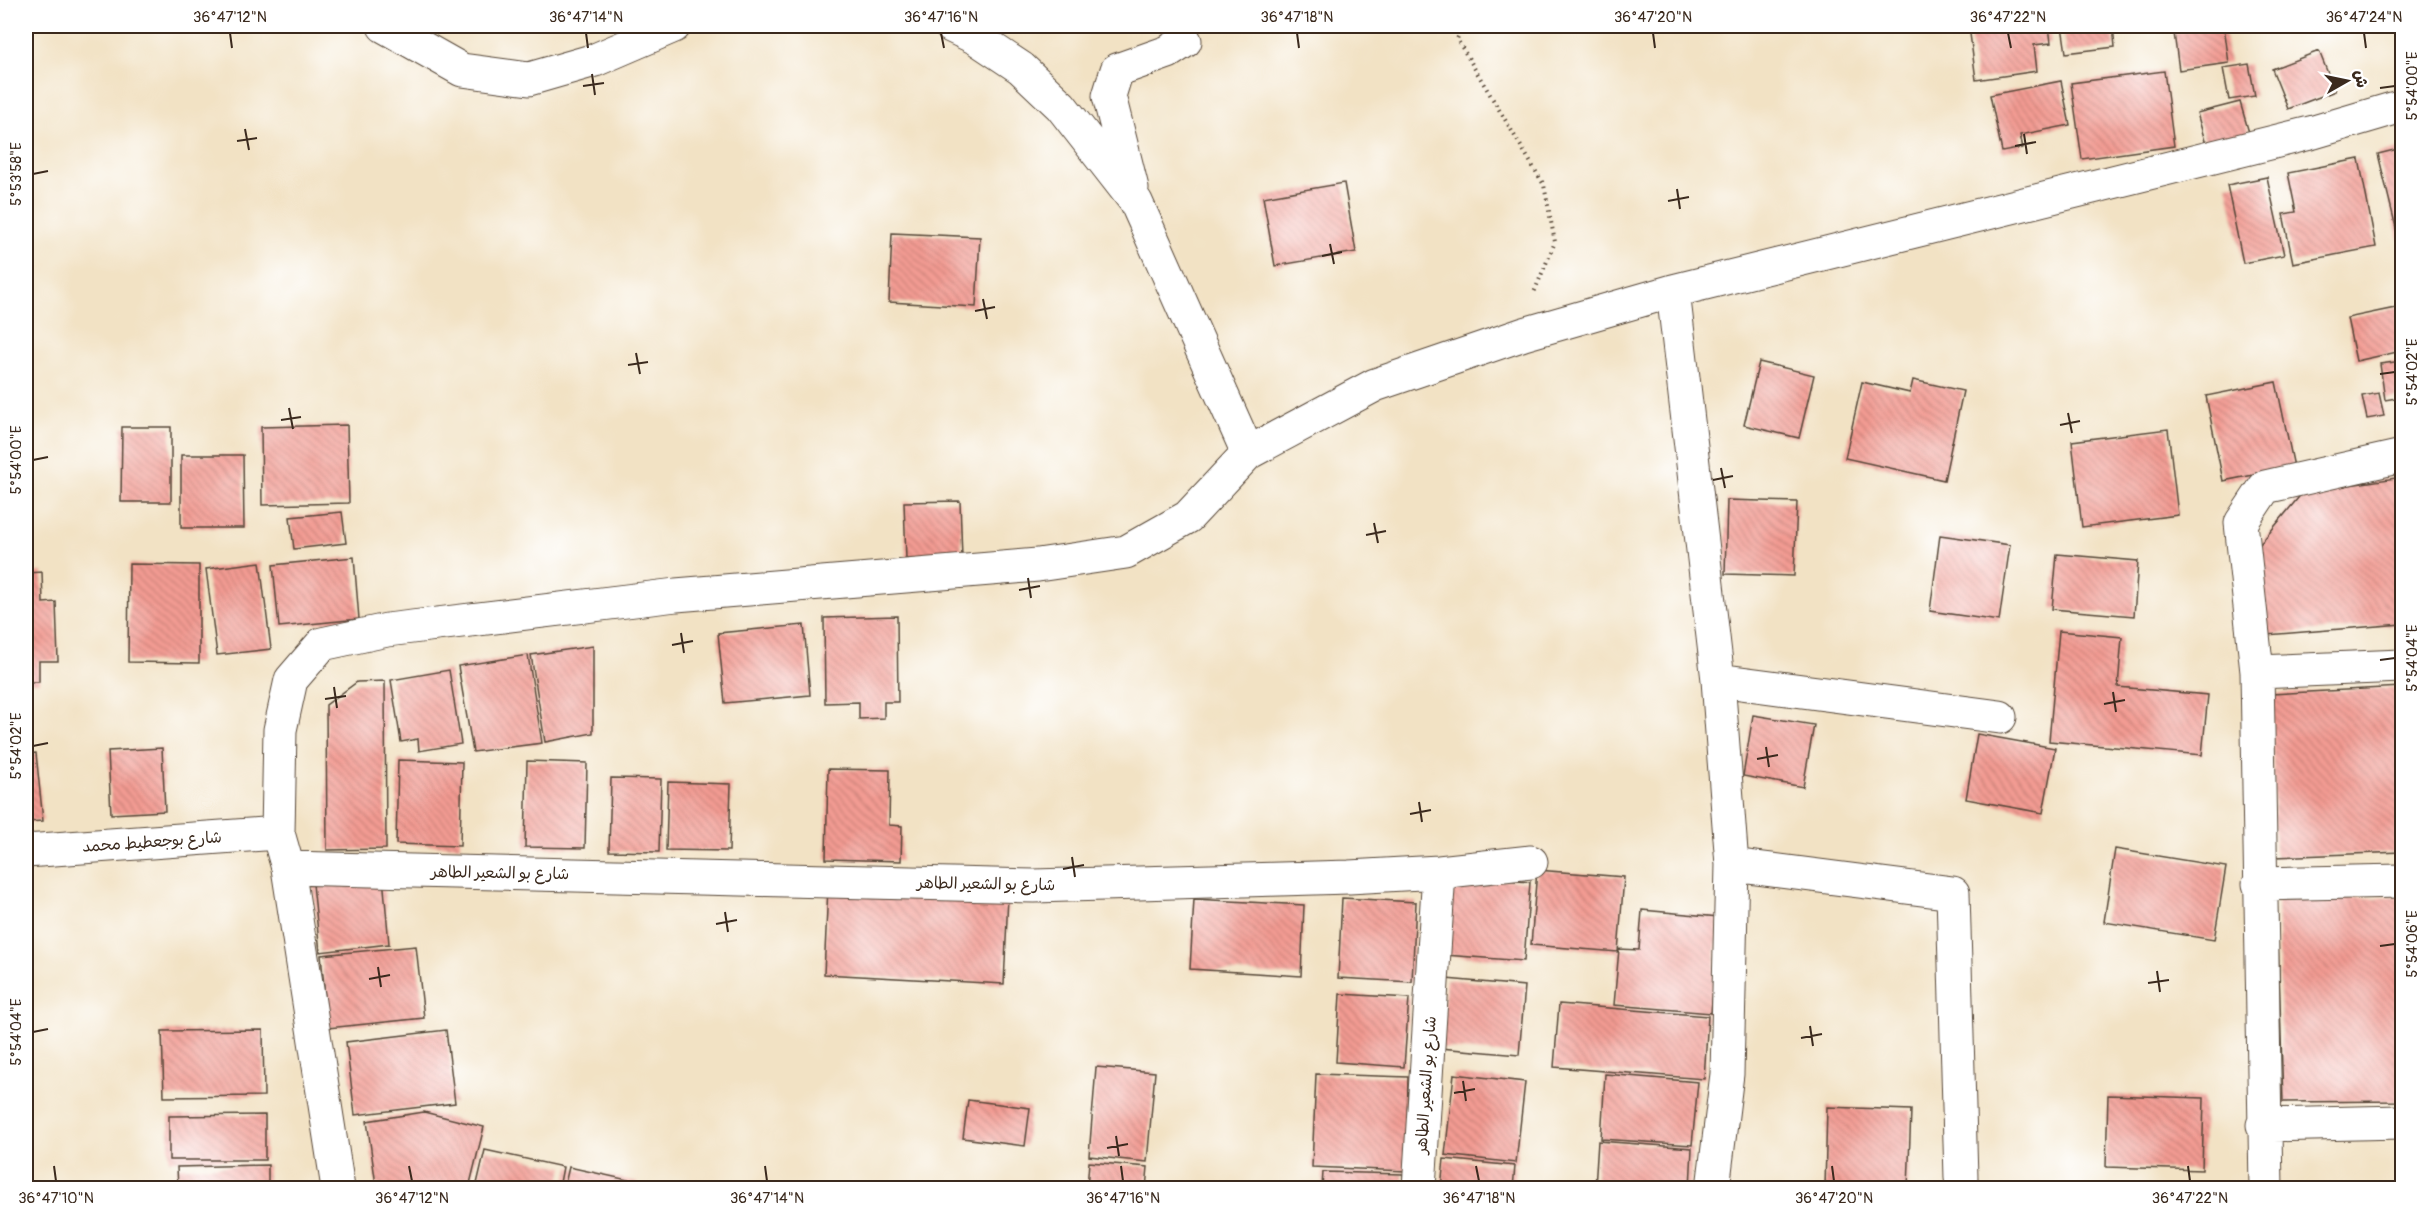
<svg xmlns="http://www.w3.org/2000/svg" width="2428" height="1214" viewBox="0 0 2428 1214" font-family="Pangolin,'Playpen Sans Arabic',sans-serif">
<style>
.building{fill:url(#building-back-hatch)}
.lines{fill:none;stroke-linecap:round;stroke-linejoin:round}
.minor-casing{stroke:#564637;stroke-width:35}
.path{stroke:#564637;stroke-width:4;stroke-dasharray:1.5 4.5;stroke-linecap:butt}
.minor{stroke:#fff;stroke-width:33}
.ticks{fill:none;stroke:#3b2a1e;stroke-width:2}
.labels{text-anchor:middle;dominant-baseline:central;stroke-width:4.5;stroke-linejoin:round;paint-order:stroke}
.street-label{font-size:16px;fill:#3b2a1e;stroke:#fff}
.neatline{fill:none;stroke:#3b2a1e;stroke-width:2}
.ticks-label{font-size:15px;text-anchor:middle;fill:#3b2a1e}
</style>
<defs>
<pattern id="building-back-hatch" width="6" height="6" patternUnits="userSpaceOnUse" patternTransform="scale(1.5)"><rect width="6" height="6" fill="#f39b93"/><path d="M-1 5l2 2M0 0l6 6M5-1l2 2" fill="none" stroke="#c67f77"/></pattern>
</defs>
<rect width="100%" height="100%" fill="#fff"/>
<filter id="ink" filterUnits="userSpaceOnUse"><feTurbulence type="fractalNoise" baseFrequency=".0167" numOctaves="2"/><feDisplacementMap in="SourceGraphic" scale="12" xChannelSelector="R" yChannelSelector="G"/><feConvolveMatrix kernelMatrix="1 2 1 2 8 2 1 2 1" color-interpolation-filters="sRGB"/></filter>
<filter id="wash" filterUnits="userSpaceOnUse"><feTurbulence type="fractalNoise" baseFrequency=".008" numOctaves="4" result="noise"/><feDisplacementMap in="SourceGraphic" scale="24" xChannelSelector="R" yChannelSelector="G"/><feGaussianBlur stdDeviation="1.35" result="paint"/><feColorMatrix in="noise" values="0 0 0 0 0 0 0 0 0 0 0 0 0 0 0 0 0 1.4 0 .05"/><feComposite in="paint" operator="in"/></filter>
<g filter="url(#wash)">
<rect width="100%" height="100%" fill="#f2e2c4"/>
<g id="blocks">
<path class="building" d="M1969,26H2049L2051,43L2034,45L2037,71L1976,80Z
M2062,26H2113L2115,47L2066,53Z
M2224,26L2229,63L2179,70L2174,33Z
M2319,51L2335,91L2288,109L2272,69Z
M2249,64L2255,96L2229,100L2223,68Z
M2164,71L2174,146L2082,159L2071,83Z
M2061,81L2070,125L2020,135L2023,148L2002,152L1990,95Z
M2240,102L2250,136L2207,148L2197,113Z
M2402,148V240H2399L2378,154Z
M2359,159L2376,247L2293,263L2283,214L2296,212L2288,173Z
M2267,177L2284,255L2243,263L2227,185Z
M1344,183L1356,252L1275,266L1263,197Z
M892,233L980,237L976,307L889,302Z
M2400,307L2402,351L2356,361L2347,318Z
M2402,361V397L2385,400L2380,364Z
M1759,362L1814,375L1799,438L1744,425Z
M1913,380L1963,391L1944,480L1845,458L1862,382L1910,393Z
M2276,382L2294,467L2223,481L2206,396Z
M2379,393L2384,416L2367,419L2362,396Z
M347,425L349,503L262,505L261,427Z
M122,427H171V502H121Z
M2168,429L2178,515L2082,527L2072,441Z
M181,455H243L244,528H181Z
M2402,477V624L2266,635L2256,549L2303,492Z
M1727,500L1797,502L1794,576L1725,574Z
M960,501L962,558L906,559L904,502Z
M342,512L346,543L294,549L290,517Z
M1940,535L2010,545L1999,621L1930,611Z
M2057,554L2138,561L2134,616L2052,609Z
M354,557L359,619L279,627L273,565Z
M260,562L271,649L217,655L206,569Z
M129,564L199,565V663L128,662Z
M42,572L43,603L56,602L58,661H39V682H26V573Z
M897,616L898,702H884V718L859,719V702L825,703L824,618Z
M804,625L810,695L725,703L718,633Z
M2059,631L2122,637L2118,687L2208,695L2202,755L2049,741Z
M593,646V733L545,742L531,655Z
M528,655L542,743L473,752L458,666Z
M449,670L461,744L419,751L418,739L401,742L391,680Z
M385,681L386,849L327,850L326,705L357,682Z
M2402,687V852L2275,857L2271,694Z
M1753,715L1814,725L1803,787L1743,776Z
M1977,734L2055,748L2043,813L1966,799Z
M162,748L165,811L111,814L108,751Z
M36,753L43,821L26,822V754Z
M398,760L462,762L460,846L396,844Z
M527,761L587,763L585,848L525,847Z
M828,769L890,770L889,825L902,826L901,861L826,859Z
M611,778L661,779L659,852L609,851Z
M668,782L731,784L729,851L666,850Z
M2115,849L2226,867L2214,940L2104,922Z
M1537,870L1624,877L1618,952L1531,945Z
M1450,876L1530,882L1524,961L1445,955Z
M383,877L389,944L320,952L313,884Z
M828,887L1008,896L1004,984L824,974Z
M2402,897V1101L2283,1102L2277,900Z
M1342,898L1416,902L1412,982L1338,978Z
M1194,899L1304,905L1301,976L1190,969Z
M1642,910L1719,917L1711,1013L1614,1005L1619,949L1639,950Z
M416,946L424,1018L328,1028L321,955Z
M1446,979L1525,986L1519,1055L1440,1048Z
M1340,994L1409,998L1404,1067L1336,1062Z
M1559,1004L1708,1016L1704,1079L1554,1067Z
M263,1030L264,1096L164,1097L162,1031Z
M446,1030L455,1103L355,1115L346,1042Z
M1096,1067L1155,1072L1147,1162L1089,1156Z
M1316,1074L1408,1077L1406,1171L1312,1167Z
M1454,1074L1525,1082L1516,1163L1445,1155Z
M1605,1074L1698,1082L1692,1145L1601,1139Z
M2108,1095L2204,1098L2202,1170L2106,1167Z
M968,1100L1030,1108L1025,1146L963,1138Z
M1827,1107L1911,1110L1908,1188H1825Z
M424,1112L484,1127L469,1188H391L376,1185L367,1121Z
M265,1115V1160H169V1116Z
M1598,1141L1692,1148L1690,1188H1595Z
M485,1150L563,1167L559,1188H476Z
M1444,1159L1515,1166L1513,1188H1441Z
M1089,1162L1148,1167L1146,1188H1087Z
M268,1165V1188H178L177,1167Z
M569,1167L637,1182L636,1188H564Z
M1323,1172L1403,1174V1188H1322Z"/>
</g>
</g>
<g filter="url(#ink)">
<use href="#blocks" fill-opacity="0" stroke="#564637" stroke-width="1.5"/>
<g class="lines">
<g class="minor-casing">
<path id="minor" d="M384,26L462,70L529,79L595,60L674,26
M951,26L976,38L1021,68L1061,106L1136,202L1248,453
M1132,188L1109,96L1117,70L1168,52L1185,41
M1673,291L1718,680L1732,865L1727,1074L1713,1188
M2257,672L2402,666
M1718,680L2000,717
M26,851L278,833
M1732,865L1953,893L1961,1178
M288,868L1034,886L1349,877L1439,872L1531,862
M2259,884L2402,881
M2263,1125L2402,1122
M338,1188L288,868L278,833L280,730L291,680L322,644L387,630L676,595L1038,565L1126,552L1188,517L1248,453L1375,385L1524,334L1673,291L2314,132L2402,106
M1419,1188L1439,872
M2266,1188L2257,672L2241,523L2265,487L2402,456"/>
</g>
<path class="path" d="M1463,26L1457,39L1544,185L1555,242L1533,295"/>
<use href="#minor" class="minor"/>
</g>
</g>
<path class="ticks" d="M230,33L232,48M586,33L588,48M941,33L944,48M1297,33L1299,48M1653,33L1655,48M2008,33L2011,48M2364,33L2366,48M592,74L595,95M583,86L604,83M2380,88L2395,86M245,129L249,150M2024,134L2027,154M237,141L257,138M2015,146L2036,142M33,174L48,171M1677,189L1680,209M1668,201L1689,197M1330,244L1334,264M1322,256L1342,252M983,299L987,319M975,311L995,307M636,353L640,374M628,365L648,362M2380,374L2395,372M289,408L293,429M2068,413L2072,433M281,420L301,417M2060,425L2080,421M33,460L48,457M1721,468L1725,488M1713,480L1733,476M1374,523L1378,543M1366,535L1386,531M1028,578L1031,598M1019,590L1040,586M681,633L684,653M672,645L693,641M2380,660L2395,658M334,687L337,708M2113,692L2116,712M325,699L346,696M2104,704L2125,700M33,746L48,743M1766,747L1769,767M1757,759L1778,755M1419,802L1422,822M1410,814L1431,810M1072,857L1075,877M1063,869L1084,865M725,912L728,932M716,924L737,920M2380,946L2395,944M378,967L381,987M2157,971L2160,992M369,979L390,975M2148,983L2169,980M1810,1026L1813,1046M33,1032L48,1029M1801,1038L1822,1034M1463,1081L1466,1101M1454,1093L1475,1089M1116,1136L1119,1156M1107,1148L1128,1144M54,1166L56,1181M409,1166L412,1181M765,1166L767,1181M1121,1166L1123,1181M1476,1166L1479,1181M1832,1166L1834,1181M2188,1166L2190,1181"/>
<g class="labels">
<g class="street-label">
<text transform="translate(152 842) rotate(-4)">شارع بوجعطيط محمد</text>
<text transform="translate(500 873) rotate(1)">شارع بو الشعير الطاهر</text>
<text transform="translate(986 884) rotate(1)">شارع بو الشعير الطاهر</text>
<text transform="translate(1426 1085) rotate(-86)">شارع بو الشعير الطاهر</text>
</g>
</g>
<rect width="2428" height="1214" fill="none" stroke="#fff" stroke-width="66"/>
<g transform="translate(2347 81) rotate(81)" stroke="#ffffff" stroke-width="4.5" paint-order="stroke">
<path d="M0-4.5L10 22L0 15L-10 22Z" fill="#3b2a1e"/>
<text y="-9" font-size="16" font-weight="bold" text-anchor="middle" fill="#3b2a1e">ش</text>
</g>
<rect x="33" y="33" width="2362" height="1148" class="neatline"/>
<g class="ticks-label">
<text x="230" y="22">36°47'12"N</text>
<text x="586" y="22">36°47'14"N</text>
<text x="941" y="22">36°47'16"N</text>
<text x="1297" y="22">36°47'18"N</text>
<text x="1653" y="22">36°47'20"N</text>
<text x="2008" y="22">36°47'22"N</text>
<text x="2364" y="22">36°47'24"N</text>
<text transform="translate(2412 86) rotate(-90)" y="5">5°54'00"E</text>
<text transform="translate(16 174) rotate(-90)" y="5">5°53'58"E</text>
<text transform="translate(2412 372) rotate(-90)" y="5">5°54'02"E</text>
<text transform="translate(16 460) rotate(-90)" y="5">5°54'00"E</text>
<text transform="translate(2412 658) rotate(-90)" y="5">5°54'04"E</text>
<text transform="translate(16 746) rotate(-90)" y="5">5°54'02"E</text>
<text transform="translate(2412 944) rotate(-90)" y="5">5°54'06"E</text>
<text transform="translate(16 1032) rotate(-90)" y="5">5°54'04"E</text>
<text x="56" y="1203">36°47'10"N</text>
<text x="412" y="1203">36°47'12"N</text>
<text x="767" y="1203">36°47'14"N</text>
<text x="1123" y="1203">36°47'16"N</text>
<text x="1479" y="1203">36°47'18"N</text>
<text x="1834" y="1203">36°47'20"N</text>
<text x="2190" y="1203">36°47'22"N</text>
</g>
</svg>
